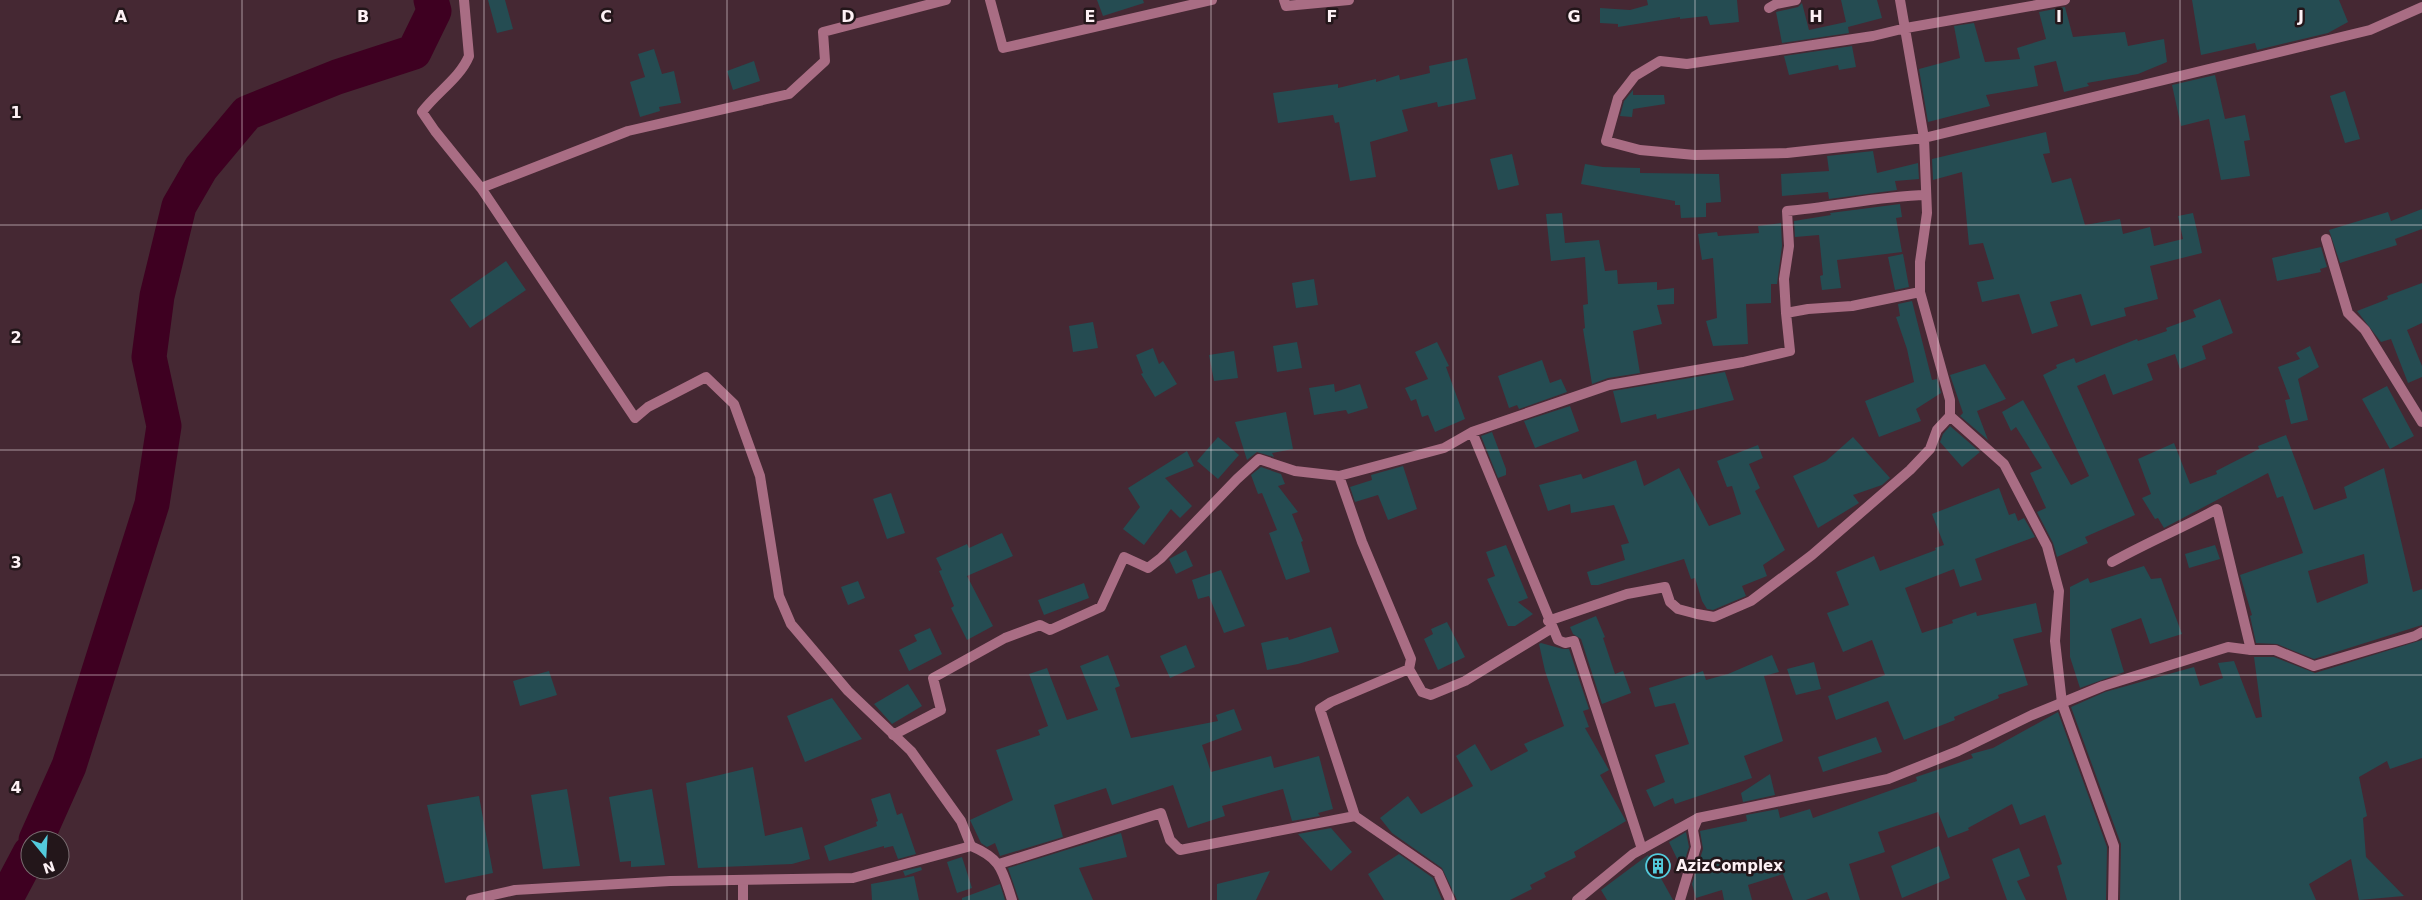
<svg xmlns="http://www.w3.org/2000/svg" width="2422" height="900" viewBox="0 0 2422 900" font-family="'DejaVu Sans',sans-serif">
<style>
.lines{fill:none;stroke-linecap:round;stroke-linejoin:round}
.river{stroke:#3e0021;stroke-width:35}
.building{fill:#254c52;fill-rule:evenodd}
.minor{stroke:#a96d84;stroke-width:10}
.tertiary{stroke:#a96d84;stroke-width:10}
.grid{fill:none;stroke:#fdf1f5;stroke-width:1;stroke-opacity:0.55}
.labels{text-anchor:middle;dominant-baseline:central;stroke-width:5;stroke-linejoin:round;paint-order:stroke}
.poi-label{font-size:15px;font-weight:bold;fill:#fdf1f5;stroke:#23161a;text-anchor:start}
.grid-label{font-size:16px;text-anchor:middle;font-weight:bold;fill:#fdf1f5;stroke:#23161a;stroke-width:5;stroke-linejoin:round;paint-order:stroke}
</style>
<rect width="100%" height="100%" fill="#452833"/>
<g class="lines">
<path class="river" d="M36,840L69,766L152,504L164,426L149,357L157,296L179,206L201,168L247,113L337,77L414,52L434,11L431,0
M5,900L30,853"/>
</g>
<path class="building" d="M488,0H505L513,29L497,33Z
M1097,0H1143L1144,3L1103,16Z
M1647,0H1737L1739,22L1710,25L1707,16L1680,19V17L1618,27V24L1600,23V8L1630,10L1648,5Z
M1841,0H1877L1882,18L1848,27L1849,33L1782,43L1776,12L1798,7L1802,3L1809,30L1846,22Z
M2192,0H2339L2348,22L2328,33L2257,50L2255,43L2201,55Z
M2065,7L2073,37L2125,32L2128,46L2164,39L2167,62L2138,74L2087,83L2089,86L2064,92L2056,61L2034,66L2038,86L1986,95L1990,106L1928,122L1919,69L1960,58L1954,26L1974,23L1985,62L2020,59L2017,48L2046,39L2039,12Z
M1852,46L1856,67L1839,70L1838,65L1789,75L1784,56Z
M654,49L662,74L674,71L681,103L659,107L660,111L640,117L630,82L645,77L638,54Z
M1467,58L1476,99L1438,107L1437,102L1402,110L1408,131L1370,142L1376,177L1350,181L1339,122L1335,123L1333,115L1278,123L1273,93L1338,84V88L1376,79V82L1399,75L1400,80L1430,73L1429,66Z
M754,61L760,81L733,90L727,71Z
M2215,75L2225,119L2245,115L2250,140L2244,141L2250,176L2221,180L2209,119L2181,126L2172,85Z
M1633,90V95H1664L1665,104L1633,109L1632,117L1620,116L1624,101Z
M2345,91L2360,139L2345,143L2330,96Z
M2046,132L2050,153L2043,154L2052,183L2071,178L2085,225L2120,219L2123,234L2150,227L2154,246L2183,239L2178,216L2193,213L2202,253L2150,266L2158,299L2124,308L2126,316L2091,326L2081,294L2050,302L2058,326L2032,334L2019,294L1982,302L1977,282L1994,279L1983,243L1969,245L1962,172L1933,180L1932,159Z
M1873,151L1877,173L1918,163L1919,179L1895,181L1897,190L1829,199L1828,192L1782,196L1781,174L1829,171L1827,156Z
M1512,154L1519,185L1498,190L1490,159Z
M1585,164L1603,167L1640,168V173L1719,174L1721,202L1706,203V217L1681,218L1680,205H1675V201L1581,184Z
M1900,204L1902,217L1896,218L1902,252L1837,260L1841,288L1822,290L1820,276L1823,275L1819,235L1795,237L1794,221L1831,215L1830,213Z
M2422,209V229L2395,239L2397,245L2340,263L2329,230L2388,212L2391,221Z
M1562,213L1565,243L1599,240L1605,271L1617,270L1618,284L1657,282V290L1674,288V304L1657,305L1662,324L1633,331L1640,373L1608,378L1592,384L1583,329L1585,328L1583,305L1588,304L1585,257L1551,261L1546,214Z
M1781,223L1782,246L1777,284H1771V303L1746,304L1748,344L1713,346L1706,321L1717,318L1713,258L1702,260L1698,234L1717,232L1718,236L1759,233L1758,226Z
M2321,247L2327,267L2320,269L2321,272L2277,281L2272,258Z
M1903,254L1909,287L1895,290L1888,257Z
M506,261L526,290L470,328L450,300Z
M1314,279L1318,305L1296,308L1292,283Z
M2422,283V323L2407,330L2422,366V377L2408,383L2391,339L2381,342L2357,311L2388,299L2387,296Z
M2220,299L2233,333L2202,346L2206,359L2180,369L2175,354L2147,364L2153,380L2113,395L2105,374L2077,386L2135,515L2085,537L2088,543L2057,557L2053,543L2037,512L2046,508L2030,473L2042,468L2016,427L2011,431L2002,412L2023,400L2071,485L2089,476L2043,375L2057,368L2056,365L2074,358L2076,363L2137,339L2138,341L2167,331L2166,328L2196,317L2193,310Z
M1912,301L1932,380L1937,379L1941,393L1916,409L1921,421L1879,437L1865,401L1914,382L1907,349L1896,317L1900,316L1898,304Z
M1093,322L1098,348L1073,352L1069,326Z
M1297,342L1302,368L1277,372L1273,346Z
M1437,342L1449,366L1446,367L1465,419L1435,432L1428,415L1422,417L1416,399L1411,401L1405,388L1428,379L1415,352Z
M2310,346L2319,367L2298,379L2308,420L2291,424L2285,400L2290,399L2278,367L2300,359L2296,353Z
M1153,348L1159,364L1163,361L1177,384L1155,397L1141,374L1143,373L1136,355Z
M1234,351L1238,378L1214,381L1209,355Z
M1542,360L1550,383L1561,379L1567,392L1519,409L1517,405L1509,408L1498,376Z
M1985,364L2006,399L1977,411L1988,440L1960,416L1963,413L1950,375Z
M1725,372L1734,400L1657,419L1656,414L1621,423L1613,391Z
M1334,384L1335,392L1360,384L1368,408L1348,414L1346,410L1314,415L1309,388Z
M2387,386L2414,436L2390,449L2362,399Z
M1570,406L1579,431L1535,448L1524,421Z
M1286,412L1293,449L1272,453L1274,457L1257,452L1247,460L1235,422Z
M1950,426L1980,452L1962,467L1940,442L1943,434Z
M1492,432L1506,469V475L1498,478L1481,436Z
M2286,435L2314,510L2347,498L2344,487L2384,468L2413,592L2422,589V625L2314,659L2277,644L2256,643L2250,616L2252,615L2240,575L2303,553L2283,496L2277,498L2268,473L2164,528L2158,518L2155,519L2142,498L2151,494L2138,459L2174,443L2190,484L2217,474L2216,471L2259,449L2258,446ZM2364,554L2368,583L2317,603L2308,571Z
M1218,437L1239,455L1218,479L1197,461Z
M1853,437L1890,478L1882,485L1853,495L1859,503L1818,528L1793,476L1826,461Z
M1758,445L1763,458L1749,464L1760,488L1755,491L1785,550L1763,565L1767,576L1742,586L1746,596L1713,610L1707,609L1702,601L1695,578L1691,579L1684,559L1598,585H1591L1587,572L1625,560L1621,545L1629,543L1614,505L1571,513L1570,504L1548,511L1539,485L1581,474L1583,479L1636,460L1644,486L1679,468L1709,526L1741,514L1732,486L1727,487L1717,461Z
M1187,451L1194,466L1165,478L1192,506L1180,518L1171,509L1144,545L1123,529L1140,507L1128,488Z
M1403,466L1417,509L1388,520L1378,495L1355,502L1350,487L1372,480L1371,475Z
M1261,467L1281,474L1285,484L1278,486L1298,512L1292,514L1303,541L1301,542L1310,572L1286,580L1269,533L1277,530L1262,493L1258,494L1251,475Z
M1999,488L2009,515L2015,513L2018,521L2024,518L2035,537L1975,559L1982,580L1960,587L1954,569L1905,588L1922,633L1953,623L1952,620L1976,612L1977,616L2036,603L2042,632L2013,639L2028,685L1998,695L1999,698L1954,717L1955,720L1904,740L1888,701L1836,720L1828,696L1885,675L1872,640L1843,652L1827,613L1849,605L1836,572L1874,556L1880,571L1936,550L1935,548L1944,545L1932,514Z
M891,493L905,533L887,539L873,499Z
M1002,533L1013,556L967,576L993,626L967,640L951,608L954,606L939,571L942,570L936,558L967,544L969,548Z
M1506,545L1528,598L1518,602L1533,614L1515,626H1508L1487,579L1495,576L1486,552Z
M2215,545L2220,559L2189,568L2185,554Z
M1186,550L1193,566L1176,574L1169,559Z
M2144,566L2151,579L2161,578L2182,634L2150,644L2141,618L2111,629L2124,672L2080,688L2070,657V587L2088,578L2090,583Z
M1221,570L1245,626L1224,633L1209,596L1198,599L1192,580Z
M858,581L865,598L848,605L841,587Z
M1084,583L1089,598L1044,615L1038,600Z
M1596,616L1605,637L1603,638L1615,674L1623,671L1631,693L1602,704L1581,639L1573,634L1570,627Z
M1447,622L1465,657L1438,670L1424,639L1433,634L1431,629Z
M1331,627L1339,652L1298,664L1267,670L1261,643L1288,637L1289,640Z
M930,628L942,654L909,671L899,650L917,641L914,635Z
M2422,640V758L2390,769L2387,761L2359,777L2367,816L2363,818L2366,857L2404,896L2359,900L2351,859L2309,884L2316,900H2120L2121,844L2071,707L2105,692L2194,667L2200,686L2223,678L2218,663L2234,661L2256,718L2262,717L2254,657H2274L2315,673Z
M1541,643L1563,649H1569L1589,709L1583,711L1589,727L1585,728L1609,770L1600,775L1626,821L1574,852L1576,857L1544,873L1546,877L1530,885L1532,889L1510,900H1457L1442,868L1392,833L1380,818L1408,796L1421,814L1473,786L1456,756L1475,744L1491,771L1528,751L1524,744L1564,726L1545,671L1539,644Z
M1186,645L1195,667L1170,678L1160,656Z
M1108,655L1120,686L1115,688L1131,738L1218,721L1216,715L1234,709L1242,730L1202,745L1211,772L1271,756L1274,768L1319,756L1333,809L1318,813L1320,816L1292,821L1283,789L1222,806L1225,816L1188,828L1173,785L1112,805L1106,788L1054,805L1063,837L1000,856L995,843L987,847L981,843L970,820L1013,800L996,750L1040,735L1038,730L1048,726L1029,674L1047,668L1067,720L1098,710L1080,666Z
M1772,655L1779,672L1764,676L1783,741L1744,756L1752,778L1675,804L1673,798L1654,807L1646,790L1665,782L1655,755L1689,744L1675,703L1655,707L1649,688L1703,671L1706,680L1728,674Z
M1814,662L1821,689L1796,695L1787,669Z
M549,671L557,695L520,706L513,681Z
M908,684L922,706L892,724L874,704Z
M832,698L862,739L805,762L787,716Z
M2058,712L2107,847L2106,900H2067L2057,866L2062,864L2045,815L2020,825L2012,804L1968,828L1969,830L1948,838L1938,812L1878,832L1885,852L1849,864L1860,900H1830L1827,892L1806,900H1793L1783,874L1748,885L1752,900H1724L1722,890L1696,898L1692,884L1703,849L1700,831L1747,821L1746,815L1778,809L1780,818L1810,809L1813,818L1917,781L1916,777L1973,758L1971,754L1993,748Z
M1876,737L1882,752L1823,772L1818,757Z
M753,767L765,836L802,827L810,859L792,864L698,868L686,783Z
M1770,774L1775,795L1743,802L1741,793Z
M567,789L580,866L543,869L531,795Z
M652,789L665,865L631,867V861L620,862L609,797Z
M890,793L897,815L902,813L916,854L898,859L893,846L884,848V846L829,861L824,846L877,826L876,822L878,821L871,799Z
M479,796L493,873L445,883L427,805Z
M1331,828L1352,852L1331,871L1298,834Z
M1686,832L1689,847L1682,869L1669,842Z
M1121,833L1127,857L1079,868L1093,900H1019L1008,868Z
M1939,846L1950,878L1902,898L1891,866Z
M2019,848L2030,876L2017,881L2026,900H2007L1992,859Z
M1399,854L1433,878L1442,900H1384L1368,874Z
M1648,855L1673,900H1607L1601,890Z
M962,857L972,888L957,893L947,862Z
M921,867L922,870L905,876L903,871Z
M1270,871L1256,900H1217V884Z
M914,876L919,900H872L871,884Z
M1000,884L1005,900H962V898Z"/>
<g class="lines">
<path class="minor" d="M464,0L469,56C460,78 436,93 422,112L435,131L481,188
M946,0L823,32L825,61L789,94L628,131L481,188L635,418L648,407L706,377L734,404L760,476L779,596L791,624L848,691L911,751L961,821L971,846
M990,0L1003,48L1212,0
M1284,0L1286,6L1349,0
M2065,0L1906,28L1873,36L1687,64L1660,61L1635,76L1618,98L1606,141L1640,150L1695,155L1787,153L1924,138L2370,30L2422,7
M1769,8L1776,4L1796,0
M2326,239L2348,313L2365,330L2422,422
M1786,313L1784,279L1789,246L1787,211C1834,207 1879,196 1926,195
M1950,416L2004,464L2047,546L2059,591L2055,641L2062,703L2114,846L2113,900
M1472,432L1558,640L1565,643L1574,641L1642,849
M1339,476L1362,542L1411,659L1409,669L1331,702L1320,709L1355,816
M2112,562C2146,543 2182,528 2217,509L2251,650
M1548,621L1627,594L1665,587L1670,602L1678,609L1697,614L1714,617L1751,601L1812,555L1910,470L1930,449L1937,430L1950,416V400L1920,292V262L1927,213L1924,138L1900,0
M1409,669L1422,692L1431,695L1465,681L1552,628
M893,735L941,710L933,678L1005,638L1040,625L1050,630L1101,607L1124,557L1148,568L1161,558L1237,479L1259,459L1295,471L1339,476L1444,448L1472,432L1609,385L1743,362L1790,351L1786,313L1808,309L1852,306L1920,292
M999,864L1161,813L1170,840L1180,850L1355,816L1438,873L1450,900
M743,900V881
M1680,900L1696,847L1693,830L1698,818"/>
<path class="tertiary" d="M471,900L515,890L670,881L853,878L971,846C1002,859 1002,870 1012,900
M1577,900L1633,854L1698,818L1888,779L1958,751L2032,715L2103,686L2228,647L2251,650H2275L2314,666L2415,636L2422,632"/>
</g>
<path class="grid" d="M242,0V900M484,0V900M727,0V900M969,0V900M1211,0V900M1453,0V900M1695,0V900M1938,0V900M2180,0V900M0,225H2422M0,450H2422M0,675H2422"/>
<defs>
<g id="building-ring" transform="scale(1.25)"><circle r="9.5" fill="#23161a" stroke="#53cadc" stroke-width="1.5"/><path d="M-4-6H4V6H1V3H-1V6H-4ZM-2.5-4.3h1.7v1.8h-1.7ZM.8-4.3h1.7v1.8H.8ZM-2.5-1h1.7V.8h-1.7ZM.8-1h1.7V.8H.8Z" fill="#53cadc"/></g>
</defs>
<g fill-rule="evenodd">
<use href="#building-ring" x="1658" y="866"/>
</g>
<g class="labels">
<g class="poi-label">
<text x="1676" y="866">AzizComplex</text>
</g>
</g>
<g class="grid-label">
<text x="121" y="22">A</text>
<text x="363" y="22">B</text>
<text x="606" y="22">C</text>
<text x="848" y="22">D</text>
<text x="1090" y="22">E</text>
<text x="1332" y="22">F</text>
<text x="1574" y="22">G</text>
<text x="1816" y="22">H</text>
<text x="2059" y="22">I</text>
<text x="2301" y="22">J</text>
<text x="16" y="118">1</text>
<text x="16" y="343">2</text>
<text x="16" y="568">3</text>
<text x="16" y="793">4</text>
</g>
<g transform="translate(45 855) rotate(162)"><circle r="24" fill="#23161a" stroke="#7a6e72"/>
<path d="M0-4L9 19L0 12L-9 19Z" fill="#53cadc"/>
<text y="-8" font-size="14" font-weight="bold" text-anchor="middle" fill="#fdf1f5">N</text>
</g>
</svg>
